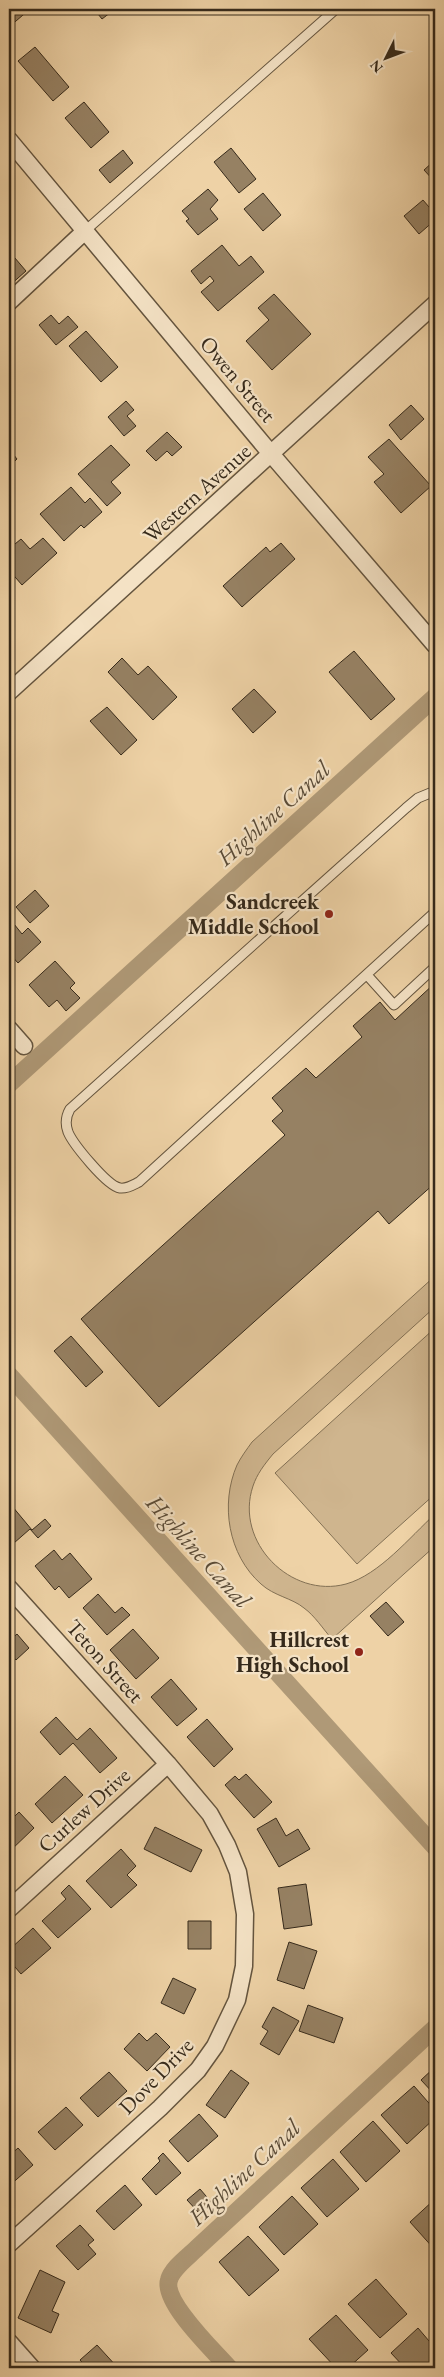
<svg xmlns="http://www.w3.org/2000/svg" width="444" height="2377" viewBox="0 0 444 2377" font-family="'EB Garamond',serif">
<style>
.green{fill:#cfb58e;stroke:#827054}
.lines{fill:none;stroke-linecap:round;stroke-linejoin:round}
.canal{stroke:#af9977;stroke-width:18}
.building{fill:#968163;stroke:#362a1b}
.service-casing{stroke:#64543e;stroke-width:11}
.minor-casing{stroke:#64543e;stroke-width:19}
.service{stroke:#f4e2c5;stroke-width:9}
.minor{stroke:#f4e2c5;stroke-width:16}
.poi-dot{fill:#8f2418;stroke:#f4e2c5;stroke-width:2}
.labels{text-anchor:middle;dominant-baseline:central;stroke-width:4.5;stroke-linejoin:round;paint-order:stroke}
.street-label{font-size:22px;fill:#362a1b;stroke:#f4e2c5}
.poi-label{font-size:22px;font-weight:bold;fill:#362a1b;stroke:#f4e2c5;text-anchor:end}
.water-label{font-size:24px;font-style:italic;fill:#5a4b37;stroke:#f4e2c5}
</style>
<rect width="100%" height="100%" fill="#eed2a6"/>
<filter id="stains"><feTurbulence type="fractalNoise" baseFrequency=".004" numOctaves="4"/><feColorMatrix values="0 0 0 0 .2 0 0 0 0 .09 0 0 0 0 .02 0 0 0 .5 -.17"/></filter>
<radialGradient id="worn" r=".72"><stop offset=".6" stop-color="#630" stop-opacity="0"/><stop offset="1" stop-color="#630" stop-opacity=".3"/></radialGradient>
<path class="green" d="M435,1276V1307L273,1454C264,1465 257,1474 253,1486C234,1542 291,1599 346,1584C379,1575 410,1537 435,1514V1546L332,1639C323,1629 315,1616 304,1608C292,1598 274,1596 261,1584C228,1555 220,1504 237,1465C241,1457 247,1449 252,1442Z
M435,1328V1494L357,1564L275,1473Z"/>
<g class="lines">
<path class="canal" d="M9,1084L435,697
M9,1375L435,1847
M229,2368C215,2352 162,2302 169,2280C172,2268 188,2257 197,2248L435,2028"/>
</g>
<path class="building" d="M9,9H30L9,27Z
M94,9H115L102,19Z
M35,47L69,87L53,101L18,61Z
M84,102L109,132L91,148L65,118Z
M231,148L256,179L239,193L214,162Z
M123,150L133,163L110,183L99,170Z
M435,160V182L424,170Z
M208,189L218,200L210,209L218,219L198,235L186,221L189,219L182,211Z
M263,193L281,215L263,231L244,209Z
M423,200L435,214V220L419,234L404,216Z
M222,245L239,266L251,256L264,272L218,311L201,292L214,281L210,276L201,284L191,271Z
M9,251L26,271L9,286Z
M274,294L311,334L272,370L246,341L269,320L258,308Z
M51,315L59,324L68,316L78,327L56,345L39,325Z
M86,331L118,367L101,382L69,346Z
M126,401L134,410L127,416L136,426L124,436L108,417Z
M411,405L424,419L401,440L389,425Z
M167,432L182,447L172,456L167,451L156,461L146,451Z
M389,439L431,486L401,513L374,482L384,474L368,457Z
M111,445L130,465L111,482L121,493L107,506L78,474Z
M9,449L17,459L9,467Z
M71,487L85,503L90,498L102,512L84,528L81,525L64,541L40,514Z
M43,538L57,553L22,585L9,570V549L21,539L30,549Z
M281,543L295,559L242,607L223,586L266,547L270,552Z
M354,651L395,699L371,720L329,672Z
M122,658L138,675L148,666L177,697L153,720L108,672Z
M254,689L276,712L253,733L232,709Z
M107,707L137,740L121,755L90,721Z
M35,890L49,906L30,923L16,907Z
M14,924L22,934L28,928L41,942L18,963L9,953V928Z
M55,961L75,983L70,988L80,998L66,1011L57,1000L49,1007L29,985Z
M435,983V1183L389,1224L378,1211L159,1407L81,1319L285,1135L272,1121L283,1111L272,1098L306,1068L316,1078L362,1037L353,1026L380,1002L395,1020Z
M71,1336L103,1372L86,1387L54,1351Z
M12,1506L32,1530L45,1519L51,1526L38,1538L30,1529L14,1543L9,1537V1509Z
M54,1550L62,1560L70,1553L92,1579L69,1598L59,1586L55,1590L35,1566Z
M98,1594L115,1613L122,1607L130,1615L107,1635L83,1608Z
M386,1602L404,1622L388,1636L370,1616Z
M133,1629L159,1658L136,1679L110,1650Z
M17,1634L29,1648L16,1660L9,1652V1641Z
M171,1679L197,1709L177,1726L151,1697Z
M56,1717L77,1740L90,1728L117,1758L100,1773L73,1743L60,1755L40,1732Z
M207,1719L233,1749L214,1767L187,1737Z
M246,1774L272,1802L254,1818L225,1785L235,1776L239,1780Z
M65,1776L83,1795L52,1823L35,1804Z
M19,1812L34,1828L9,1852V1815L12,1819Z
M276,1818L286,1836L298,1829L310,1849L279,1867L257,1829Z
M155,1827L202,1850L191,1872L144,1849Z
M121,1849L136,1866L127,1875L137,1885L111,1908L86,1881Z
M306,1884L312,1925L284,1929L278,1888Z
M69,1885L91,1909L58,1938L42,1921L66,1899L61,1893Z
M188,1921H211V1949H188Z
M33,1928L51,1948L21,1974L9,1960V1950Z
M289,1942L317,1951L304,1989L277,1980Z
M173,1978L196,1989L184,2014L161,2003Z
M308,2005L343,2018L334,2043L299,2031Z
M273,2007L299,2021L279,2055L260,2044L268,2031L262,2027Z
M139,2033L147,2041L156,2033L170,2047L147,2071L124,2049Z
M435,2067V2095L421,2080Z
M231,2070L249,2083L225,2118L206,2105Z
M109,2072L127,2091L98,2117L80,2098Z
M414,2086L435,2110V2118L407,2144L381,2115Z
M66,2107L83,2125L55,2150L38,2132Z
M199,2114L218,2136L188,2162L169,2141Z
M373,2121L400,2151L366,2182L340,2152Z
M18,2148L33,2165L9,2186V2156Z
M163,2153L181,2173L156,2195L142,2179L160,2161L158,2158Z
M333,2159L359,2189L327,2217L301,2188Z
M125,2185L142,2205L114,2230L96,2211Z
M200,2189L212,2203L200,2214L187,2200Z
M292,2196L318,2224L284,2255L259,2227Z
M435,2199V2250L410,2222Z
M80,2225L94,2240L88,2245L96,2254L78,2270L56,2246Z
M248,2236L279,2270L249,2296L219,2262Z
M40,2270L65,2282L52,2311L59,2314L51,2333L18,2318Z
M376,2279L407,2314L380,2338L348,2304Z
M336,2315L368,2350L348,2368H336L309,2339Z
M418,2328L435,2348V2368H405L391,2353Z
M97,2345L118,2368H87L80,2360Z"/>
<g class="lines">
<g class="service-casing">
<path id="service" d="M85,231L336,9
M435,791L418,798L406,808L70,1109C66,1116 65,1124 68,1132C73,1144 107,1186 120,1188C127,1189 133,1185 139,1182L435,912
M367,975L394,1005L435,967"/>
</g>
<g class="minor-casing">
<path id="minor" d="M9,140L272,455L435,645
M9,302L85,231
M9,692L435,304
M9,1029L24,1046
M9,1588L168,1764L210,1814L227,1845L238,1872L245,1914L244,1966L237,2000L215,2046L198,2070L160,2108L9,2244
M9,1909L168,1764
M9,2342L32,2368"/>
</g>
<use href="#service" class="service"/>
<use href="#minor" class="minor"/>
</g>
<g class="poi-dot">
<circle cx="329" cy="914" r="5"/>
<circle cx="359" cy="1652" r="5"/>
</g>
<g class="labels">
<g class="street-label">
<text transform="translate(238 379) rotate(50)">Owen Street</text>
<text transform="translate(197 493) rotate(-42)">Western Avenue</text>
<text transform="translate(105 1661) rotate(48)">Teton Street</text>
<text transform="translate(84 1810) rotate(-42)">Curlew Drive</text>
<text transform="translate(156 2076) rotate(-46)">Dove Drive</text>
</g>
<g class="poi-label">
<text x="319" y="901">Sandcreek<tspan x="319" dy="25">Middle School</tspan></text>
<text x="349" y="1639">Hillcrest<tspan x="349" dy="25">High School</tspan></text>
</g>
<g class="water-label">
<text transform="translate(273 813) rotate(-42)">Highline Canal</text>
<text transform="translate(199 1551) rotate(48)">Highline Canal</text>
<text transform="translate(244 2172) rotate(-43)">Highline Canal</text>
</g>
</g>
<rect width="444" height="2377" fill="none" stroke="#eed2a6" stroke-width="30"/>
<rect x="10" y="10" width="424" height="2357" fill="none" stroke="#362a1b" stroke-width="2.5"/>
<rect x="15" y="15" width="414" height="2347" fill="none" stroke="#362a1b"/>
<g transform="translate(386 58) rotate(228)" stroke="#f4e2c5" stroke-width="4" paint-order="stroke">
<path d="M0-4L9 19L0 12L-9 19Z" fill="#362a1b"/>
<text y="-8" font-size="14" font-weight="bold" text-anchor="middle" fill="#362a1b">N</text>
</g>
<rect width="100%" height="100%" filter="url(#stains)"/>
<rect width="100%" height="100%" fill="url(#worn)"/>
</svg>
